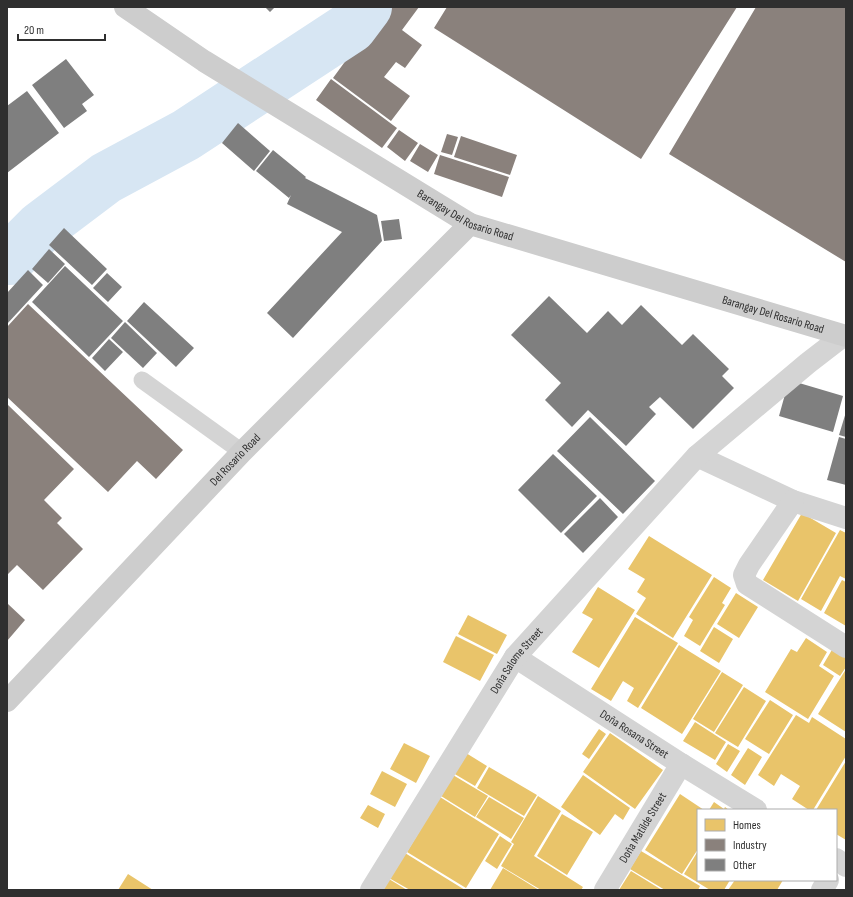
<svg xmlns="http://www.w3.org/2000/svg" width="853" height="897" viewBox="0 0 853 897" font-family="'Sofia Sans Condensed',sans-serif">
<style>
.homes{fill:#e9c46a}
.industry{fill:#8a817c}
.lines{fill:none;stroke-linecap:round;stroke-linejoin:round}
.river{stroke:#d7e6f3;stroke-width:52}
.building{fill:#7f7f7f}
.lane{stroke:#d4d4d4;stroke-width:17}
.street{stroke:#d4d4d4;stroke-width:22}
.secondary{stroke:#cdcdcd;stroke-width:22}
.labels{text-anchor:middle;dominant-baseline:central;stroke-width:4;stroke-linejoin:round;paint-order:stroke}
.street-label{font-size:12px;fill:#2f2f2f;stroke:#fff}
</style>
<rect width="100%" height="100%" fill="#fff"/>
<path class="homes" d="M802,513L836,533L798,601L763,580Z
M840,530L846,533V579L840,576L821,611L801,599Z
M649,536L712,575L673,638L636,614L646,598L637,592L645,579L628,569Z
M714,577L731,588L722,603L725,605L700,646L684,636L693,620L689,617Z
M842,580L846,582V626L824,613Z
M598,587L635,610L599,668L572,652L593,619L582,613Z
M736,593L758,607L739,638L717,624Z
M468,615L507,635L497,654L458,634Z
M635,617L678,643L638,708L627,701L634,688L623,681L611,701L591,689Z
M714,627L733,639L719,663L700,651Z
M456,636L494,655L480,681L443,662Z
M806,638L827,652L819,666L834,676L808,719L765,692L791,649L797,652Z
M679,645L721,671L682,734L641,708Z
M833,648L846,656V667L840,676L823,665Z
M846,669V732L818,714Z
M722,672L743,685L714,732L693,719Z
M744,687L766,701L738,747L715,733Z
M770,700L793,715L769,754L745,739Z
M796,715L809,723L812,717L846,739V756L813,810H809L792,799L800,786L781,774L774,786L758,775Z
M695,722L726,742L715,760L683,741Z
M599,729L606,734L589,759L582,754Z
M610,733L663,770L635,809L583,772Z
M404,743L430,756L416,783L390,769Z
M728,744L740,751L727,772L716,764Z
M748,748L762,757L745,785L731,775Z
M466,753L487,766L475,786L453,773Z
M846,761V840L836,834V810H816Z
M489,767L537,795L524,816L477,788Z
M382,771L407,784L395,807L370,794Z
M453,775L488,796L475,817L441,796Z
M583,775L630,808L623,820L615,814L600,835L561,807Z
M680,794L704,810H698V849L682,874L645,850Z
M538,796L561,811L534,856L583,887L581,890H541L501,866L514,844L511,842Z
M440,797L499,834L466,888L407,852Z
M489,797L524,818L511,839L476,817Z
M714,802L724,809L725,807L729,810H709Z
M368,805L385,814L378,828L360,818Z
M562,814L593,832L567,875L537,856Z
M500,836L512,844L497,869L485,861Z
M641,851L700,886L698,890H665L630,869Z
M698,851V880H730L724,890H710L684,874Z
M405,853L465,890H410L389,878Z
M503,868L539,890H490Z
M631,871L662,890H619Z
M128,874L153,890H118Z
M389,879L407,890H382Z
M735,880H783L777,890H728Z"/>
<path class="industry" d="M385,7H419L402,30L422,45L405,68L396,62L384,77L410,96L391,121L333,78Z
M447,7H737L641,159L434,28Z
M756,7H846V262L669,154Z
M331,79L397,128L382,148L316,100Z
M399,130L418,143L405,161L387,147Z
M447,134L458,137L452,155L441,152Z
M461,136L517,155L510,175L454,157Z
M420,144L438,155L428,172L410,161Z
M440,155L509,177L502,197L434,174Z
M28,304L183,450L156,479L137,461L108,492L7,397V327Z
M7,404L74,469L44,500L62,518L57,523L83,549L43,590L17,565L7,575Z
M8,604L25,620L7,641V605Z"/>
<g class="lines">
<path class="river" d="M7,259H9L41,227L106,178L186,135L351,27L366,7"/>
</g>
<path class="building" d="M265,7H275L270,12Z
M66,59L94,95L82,104L87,111L64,128L32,85Z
M27,91L59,133L7,173V106Z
M238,123L270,151L254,171L222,143Z
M273,150L306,177L305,178L377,215L382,241L293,338L267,313L342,232L287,204L291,195L289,198L256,171Z
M399,219L402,239L384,241L381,221Z
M64,228L107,269L92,285L49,245Z
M49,249L65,264L48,283L32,269Z
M65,266L123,321L89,357L32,302Z
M28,270L43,285L7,324V293Z
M107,273L122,287L108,302L93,288Z
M549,296L587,333L608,311L622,325L641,305L682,345L693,334L729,369L722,376L734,388L693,429L660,397L649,407L656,414L626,446L588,410L572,427L545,400L561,383L511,335Z
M144,302L194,348L176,367L127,321Z
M125,322L157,353L143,368L111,338Z
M109,339L123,352L105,371L92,358Z
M789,380L843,396L833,432L779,416Z
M846,412V437L839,435Z
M590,417L655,481L623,514L557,451Z
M839,437L846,439V485L827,480Z
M553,454L597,496L561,533L518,490Z
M600,498L618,517L583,553L564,534Z"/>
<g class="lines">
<path class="lane" d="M142,380L242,452"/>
<g class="street">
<path d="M697,456L793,501L846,518"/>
<path d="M793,501L749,565L744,575L747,584L846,647"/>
<path id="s1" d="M515,657L681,764L756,810"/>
<path d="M836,859L846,866"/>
<path id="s2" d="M371,890L515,657L697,456L808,363L843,336"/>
<path id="s3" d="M605,890L681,764"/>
<path d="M822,890L828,880"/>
</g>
<g class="secondary">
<path id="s4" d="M125,7L204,61L470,224L846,336"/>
<path id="s5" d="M7,701L242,452L470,224"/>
</g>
</g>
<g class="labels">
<g class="street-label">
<text stroke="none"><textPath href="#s4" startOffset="400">Barangay Del Rosario Road</textPath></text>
<text stroke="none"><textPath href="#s4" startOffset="724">Barangay Del Rosario Road</textPath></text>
<text stroke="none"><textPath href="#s5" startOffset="332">Del Rosario Road</textPath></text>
<text stroke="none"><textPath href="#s2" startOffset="272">Doña Salome Street</textPath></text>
<text stroke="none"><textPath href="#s1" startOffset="142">Doña Rosana Street</textPath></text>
<text stroke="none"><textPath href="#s3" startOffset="73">Doña Matilde Street</textPath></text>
</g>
</g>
<rect width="853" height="897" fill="none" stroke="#2f2f2f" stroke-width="16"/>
<rect x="697" y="809" width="140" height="72" fill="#ffffff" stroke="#acacac"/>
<rect x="705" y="819" width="20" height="12" fill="#e9c46a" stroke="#acacac"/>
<text x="733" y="829" font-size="12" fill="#2f2f2f">Homes</text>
<rect x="705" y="839" width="20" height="12" fill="#8a817c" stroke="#acacac"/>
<text x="733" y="849" font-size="12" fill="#2f2f2f">Industry</text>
<rect x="705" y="859" width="20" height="12" fill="#7f7f7f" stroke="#acacac"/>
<text x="733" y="869" font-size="12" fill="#2f2f2f">Other</text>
<path d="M18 34v6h87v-6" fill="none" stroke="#2f2f2f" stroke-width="2"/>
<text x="24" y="34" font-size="12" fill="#2f2f2f" stroke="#ffffff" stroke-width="3" paint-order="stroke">20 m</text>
</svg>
